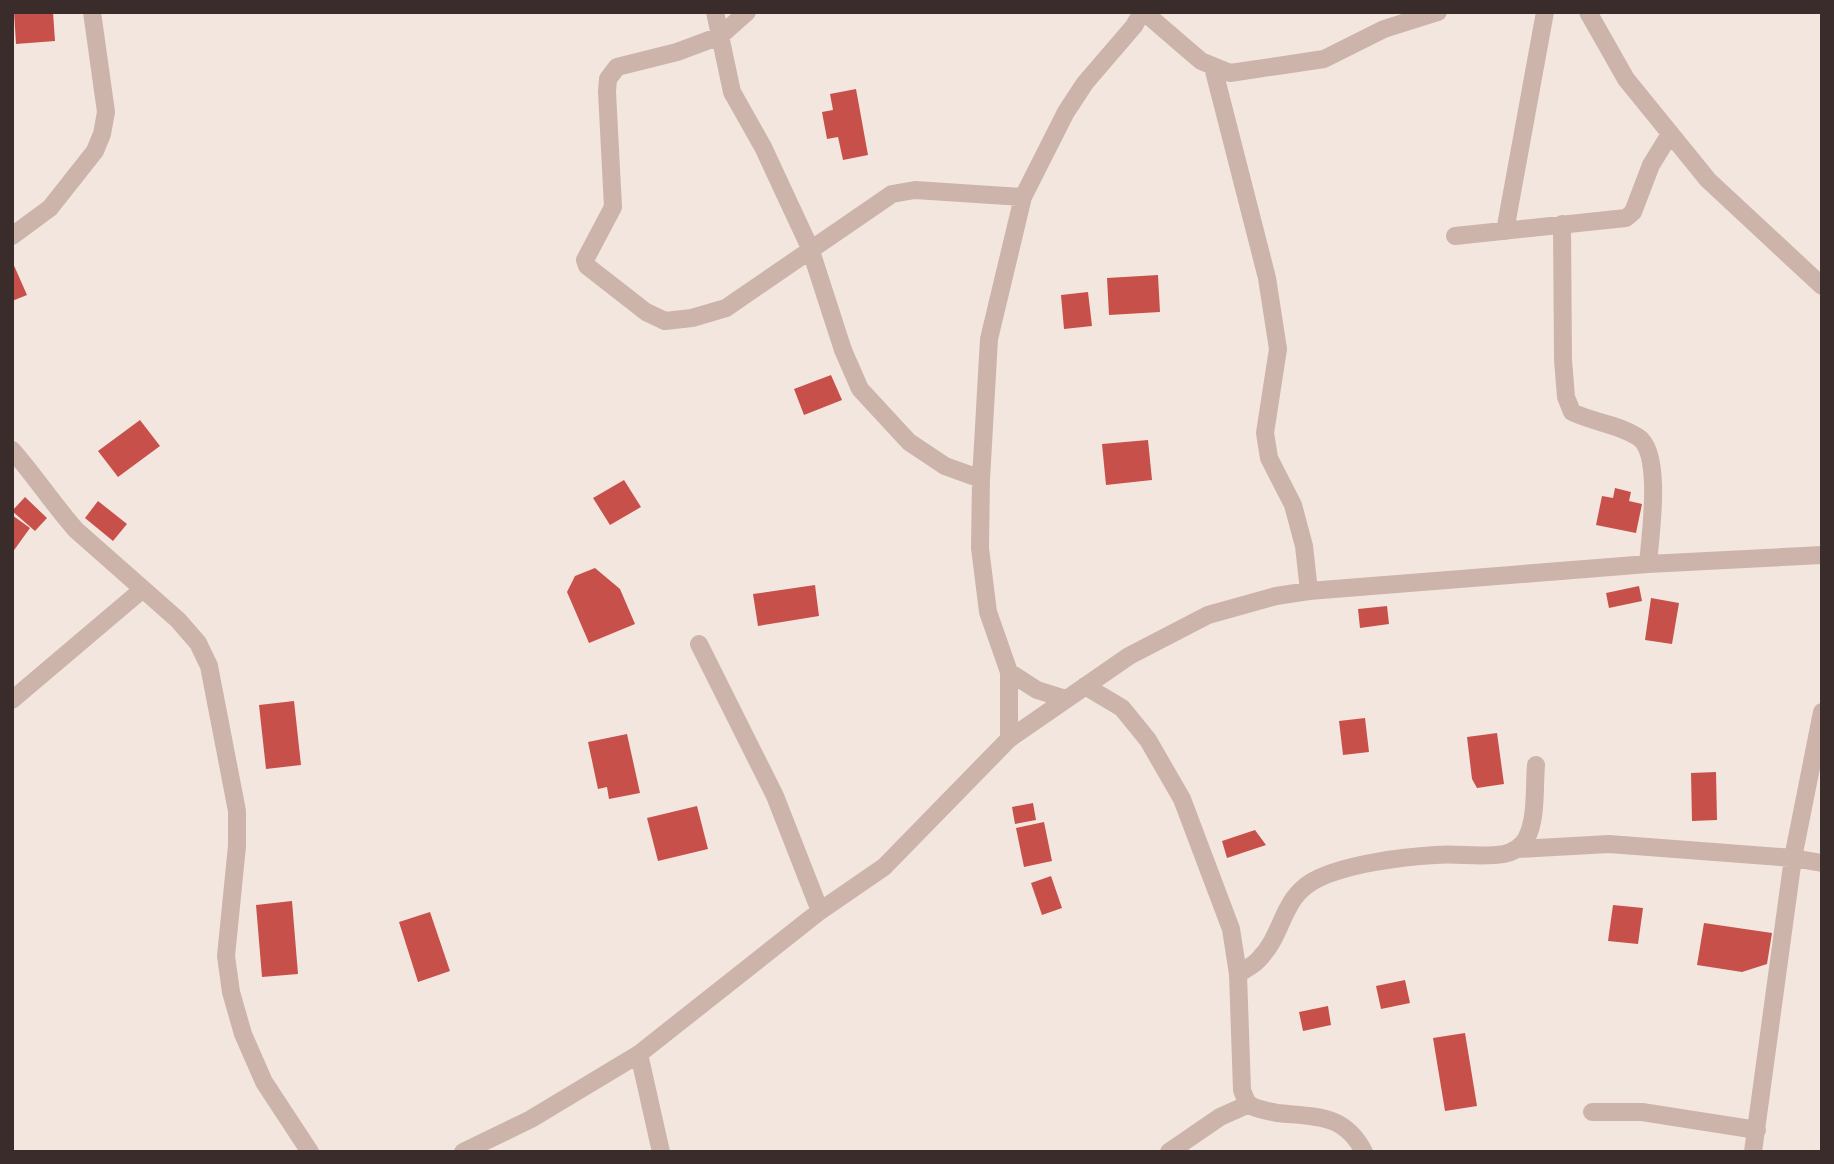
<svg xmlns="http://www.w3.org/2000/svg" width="1834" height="1164" viewBox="0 0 1834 1164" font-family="'DejaVu Sans',sans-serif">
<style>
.building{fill:#c7514a}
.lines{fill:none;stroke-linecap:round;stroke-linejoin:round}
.minor{stroke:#ccb4ab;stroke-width:18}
</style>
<rect width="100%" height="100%" fill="#f3e6df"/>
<path class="building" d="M14,12H53L55,41L16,44Z
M856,89L868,155L843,160L838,137L827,139L822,112L833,110L830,94Z
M12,261L27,295L12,301Z
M1158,275L1160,312L1109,315L1107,278Z
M1088,292L1092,326L1064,329L1061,295Z
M831,375L842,400L804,415L794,389Z
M140,420L160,446L118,477L98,451Z
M1148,440L1152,480L1106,485L1102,444Z
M624,480L641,507L610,525L593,498Z
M1615,488L1631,492L1629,501L1642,504L1636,533L1596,525L1602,496L1613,498Z
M25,497L47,518L35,531L12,511Z
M98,501L127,524L113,541L85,518Z
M12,515L30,528L12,553Z
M595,568L620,589L635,624L589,643L567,592L575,576Z
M815,585L819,616L758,626L753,594Z
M1639,586L1642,601L1609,608L1606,593Z
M1651,598L1679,603L1672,644L1645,640Z
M1387,606L1389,624L1360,628L1358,609Z
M294,701L301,765L266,769L259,705Z
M1365,718L1369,752L1343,755L1339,721Z
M1497,733L1504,784L1477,788L1472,779L1467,737Z
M627,734L640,793L609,799L607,787L598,789L588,742Z
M1716,772L1717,820L1692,821L1691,773Z
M1033,803L1036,820L1015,824L1012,807Z
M697,806L708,849L658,861L647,818Z
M1044,822L1052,861L1024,867L1016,828Z
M1255,830L1266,845L1227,858L1222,841Z
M1051,876L1062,908L1042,915L1031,883Z
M292,901L298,974L262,977L256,905Z
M1613,905L1643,908L1638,944L1608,941Z
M430,912L450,971L418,982L399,922Z
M1704,923L1772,933L1767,964L1742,972L1697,965Z
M1405,980L1410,1003L1381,1009L1376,986Z
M1328,1006L1331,1025L1303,1031L1299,1012Z
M1465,1033L1477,1106L1445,1111L1433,1038Z"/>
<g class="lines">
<path class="minor" d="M715,12L732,92L763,147L810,248L843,350L860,389L909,442L945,466L981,479
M747,12L720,36L677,52L617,67L608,79L607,92L613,207L585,260L587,266L646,312L665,321L692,318L726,308L892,194L915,190L1023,197
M1144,12L1201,61L1230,73L1324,59L1384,29L1438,12
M1588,12L1626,79L1708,180L1822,286
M1213,67L1267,278L1278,349L1265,433L1269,458L1293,505L1304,546L1309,591
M1562,224L1563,360L1566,397L1572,412C1595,423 1618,424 1638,437C1663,453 1650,537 1648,564
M1505,231L1545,12
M12,236L50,208L95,151L102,134L106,112L92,12
M1455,236L1626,218L1633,212L1651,165L1670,134
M12,450C35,476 53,504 76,530L178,620L198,643L209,666L237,811V846L226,956L231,992L243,1034L264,1082L310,1152
M699,644L775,796L820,911
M1009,672L1037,690L1066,699
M1085,686L1122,708L1148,740L1182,799L1231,929L1238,974L1242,1090C1244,1095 1246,1102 1250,1105C1258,1110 1269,1111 1277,1113C1315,1117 1344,1113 1364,1152
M12,700L143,589
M1009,739V672L988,612L980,548L981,479L989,339L1023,197L1066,112L1085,83L1134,26L1142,12
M1518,849L1609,844L1793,858L1822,863
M1238,974C1245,969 1255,965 1260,958C1285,932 1281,895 1319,878C1349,864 1401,857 1435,855C1458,853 1481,858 1504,854C1513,852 1521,847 1526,839C1537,819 1534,788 1536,765
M639,1054L661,1152
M1592,1112H1642L1757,1130
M463,1152L531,1119L639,1054L820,911L884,867L1009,739L1129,656L1208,615L1276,596L1309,591L1648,564L1822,555
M1169,1152L1220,1117L1249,1104
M1753,1152L1793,858L1822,712"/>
</g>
<rect width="1834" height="1164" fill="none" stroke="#3a2c2a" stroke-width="28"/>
</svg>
